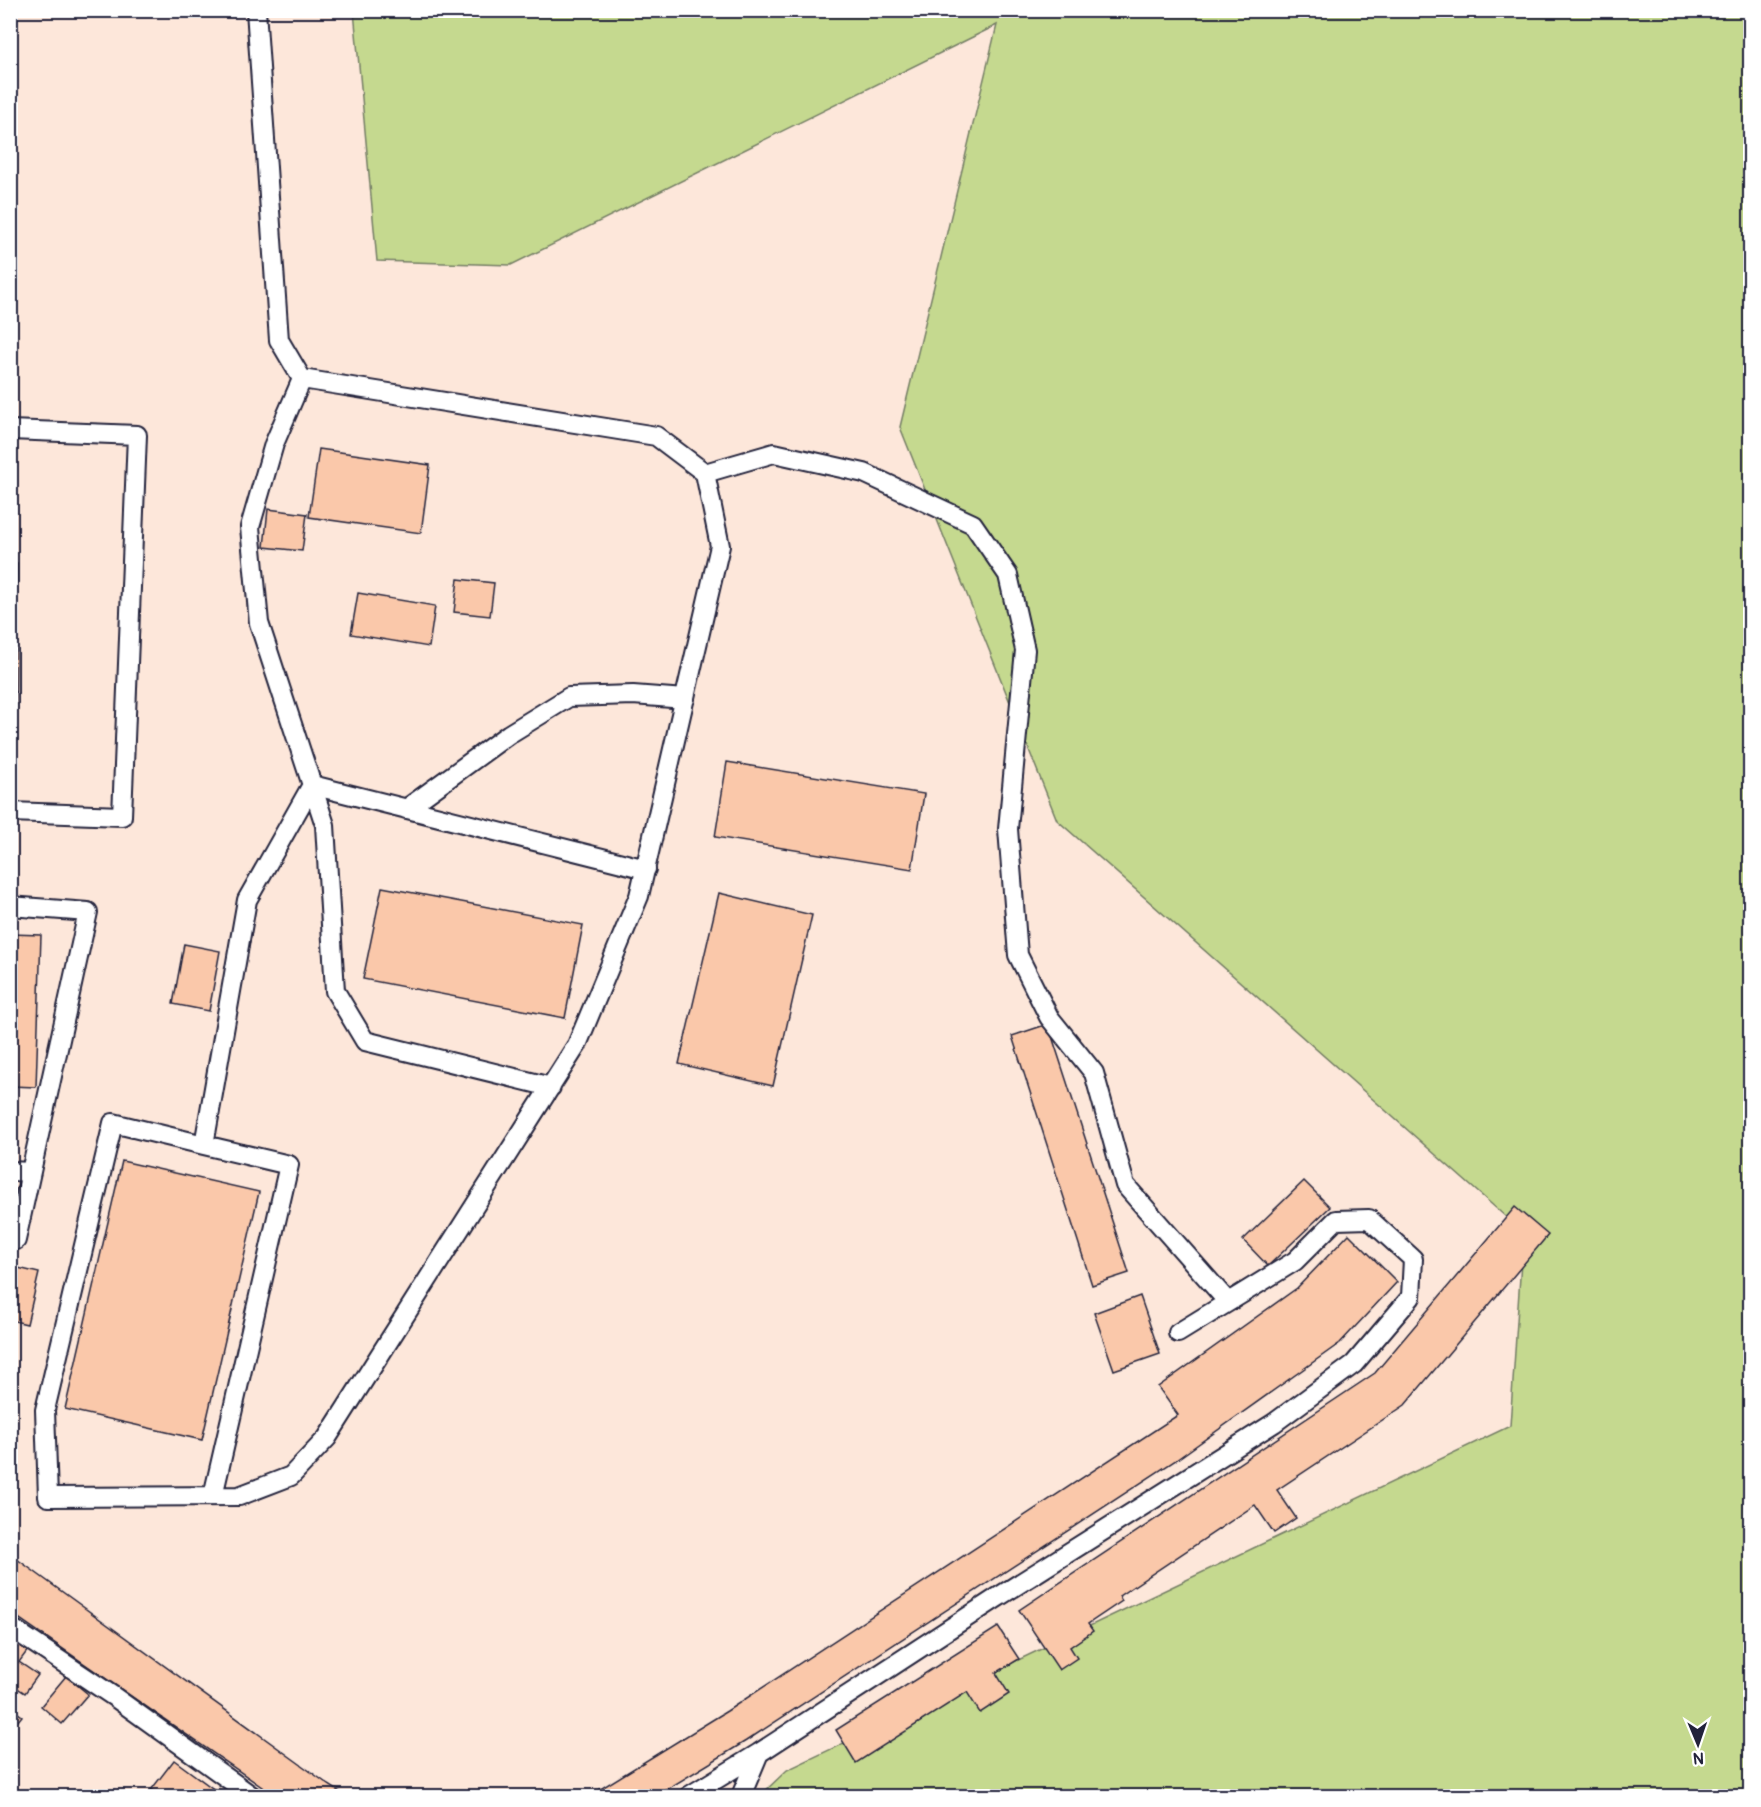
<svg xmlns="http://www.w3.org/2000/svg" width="1761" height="1807" viewBox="0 0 1761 1807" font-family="Pangolin,sans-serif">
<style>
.built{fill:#fde7da}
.green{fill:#c5d98f;stroke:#747e65;stroke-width:1.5}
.building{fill:#fac8aa;stroke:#22223b;stroke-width:1.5}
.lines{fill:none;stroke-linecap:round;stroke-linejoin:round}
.lane-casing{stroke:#22223b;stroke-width:22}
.lane{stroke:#fff;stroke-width:18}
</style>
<rect width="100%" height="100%" fill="#fef4ee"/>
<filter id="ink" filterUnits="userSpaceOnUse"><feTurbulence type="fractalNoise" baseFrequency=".0167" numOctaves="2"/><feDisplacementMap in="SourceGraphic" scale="12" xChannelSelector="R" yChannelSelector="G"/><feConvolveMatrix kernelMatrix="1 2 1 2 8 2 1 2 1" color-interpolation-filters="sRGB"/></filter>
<g filter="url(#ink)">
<path class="built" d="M11,11H354L377,261L511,265L998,25L900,427L1058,820L1523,1232L1510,1426L787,1770L760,1796H11Z"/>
<path class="green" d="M354,11H1750V1796H760L787,1770L1510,1426L1523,1232L1057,820L900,427L997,25L511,265L377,261Z"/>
<path class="building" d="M319,449L430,465L421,533L309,517Z
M268,509L307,514L302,551L264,547Z
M10,563H17L15,759H10Z
M458,579L494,583L490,616L454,612Z
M358,593L435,606L429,647L351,634Z
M727,762L924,794L912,869L715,837Z
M382,887L583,925L565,1018L363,979Z
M719,893L812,915L773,1086L679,1064Z
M10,934L41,935L36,1087L10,1086Z
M184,944L220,951L209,1011L173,1004Z
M1048,1024L1129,1273L1092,1285L1012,1036Z
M122,1161L259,1192L202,1440L65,1409Z
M1304,1181L1330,1207L1268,1266L1243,1240Z
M1515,1207L1548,1235L1405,1405L1277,1490L1296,1518L1274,1533L1255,1505L1119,1596L1122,1601L1088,1624L1093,1631L1070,1647L1077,1658L1059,1670L1019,1610L1375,1373Z
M1349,1234L1397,1282L1340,1343L1176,1460L746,1741L656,1796H589L727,1711L1178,1415L1158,1387L1297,1288Z
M10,1266L39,1273L27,1324L10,1320Z
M1140,1296L1160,1354L1114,1370L1094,1313Z
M10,1554L329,1785L346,1796H275L10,1612Z
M998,1627L1019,1659L996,1673L1009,1694L980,1713L967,1692L856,1763L836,1730Z
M10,1639L28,1650L19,1662L38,1675L25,1693L10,1683Z
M66,1676L88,1694L62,1724L41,1706Z
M10,1707L22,1716L10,1731Z
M174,1760L223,1796H159L151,1790Z"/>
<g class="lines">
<g class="lane-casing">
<path id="lane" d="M302,379L274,444L250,527L259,623L325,825L335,991L365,1041L551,1087
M10,430L137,435L122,816L10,812
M705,473L774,453L864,473L973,524L1008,575L1025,650L1008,829L1018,955L1049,1017L1094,1073L1125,1185L1228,1302
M406,809L509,734L569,697L633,695L685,699
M10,906L88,912L16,1240L10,1243
M204,1145L113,1123L45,1410L48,1497L239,1496L291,1476L327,1438L577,1045L639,896L720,546L705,473L656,436L302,379L279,340L256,10
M10,1171L31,1172
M213,1496L289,1165L204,1145L247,900L312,785L646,869
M10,1627L113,1696L252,1796
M689,1796L759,1753L995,1599L1274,1423L1354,1364L1411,1297L1413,1259L1369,1219L1336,1220L1295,1261L1178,1333
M741,1796L759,1753"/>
</g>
<use href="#lane" class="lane"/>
</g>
</g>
<rect width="1761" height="1807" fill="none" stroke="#fff" stroke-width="36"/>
<rect x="18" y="18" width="1725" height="1771" fill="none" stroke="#22223b" stroke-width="2" filter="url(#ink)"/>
<g transform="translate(1698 1744) rotate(178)" stroke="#ffffff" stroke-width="4.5" paint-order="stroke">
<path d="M0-4.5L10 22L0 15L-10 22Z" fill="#22223b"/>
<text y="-9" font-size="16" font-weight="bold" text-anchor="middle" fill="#22223b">N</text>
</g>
</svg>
